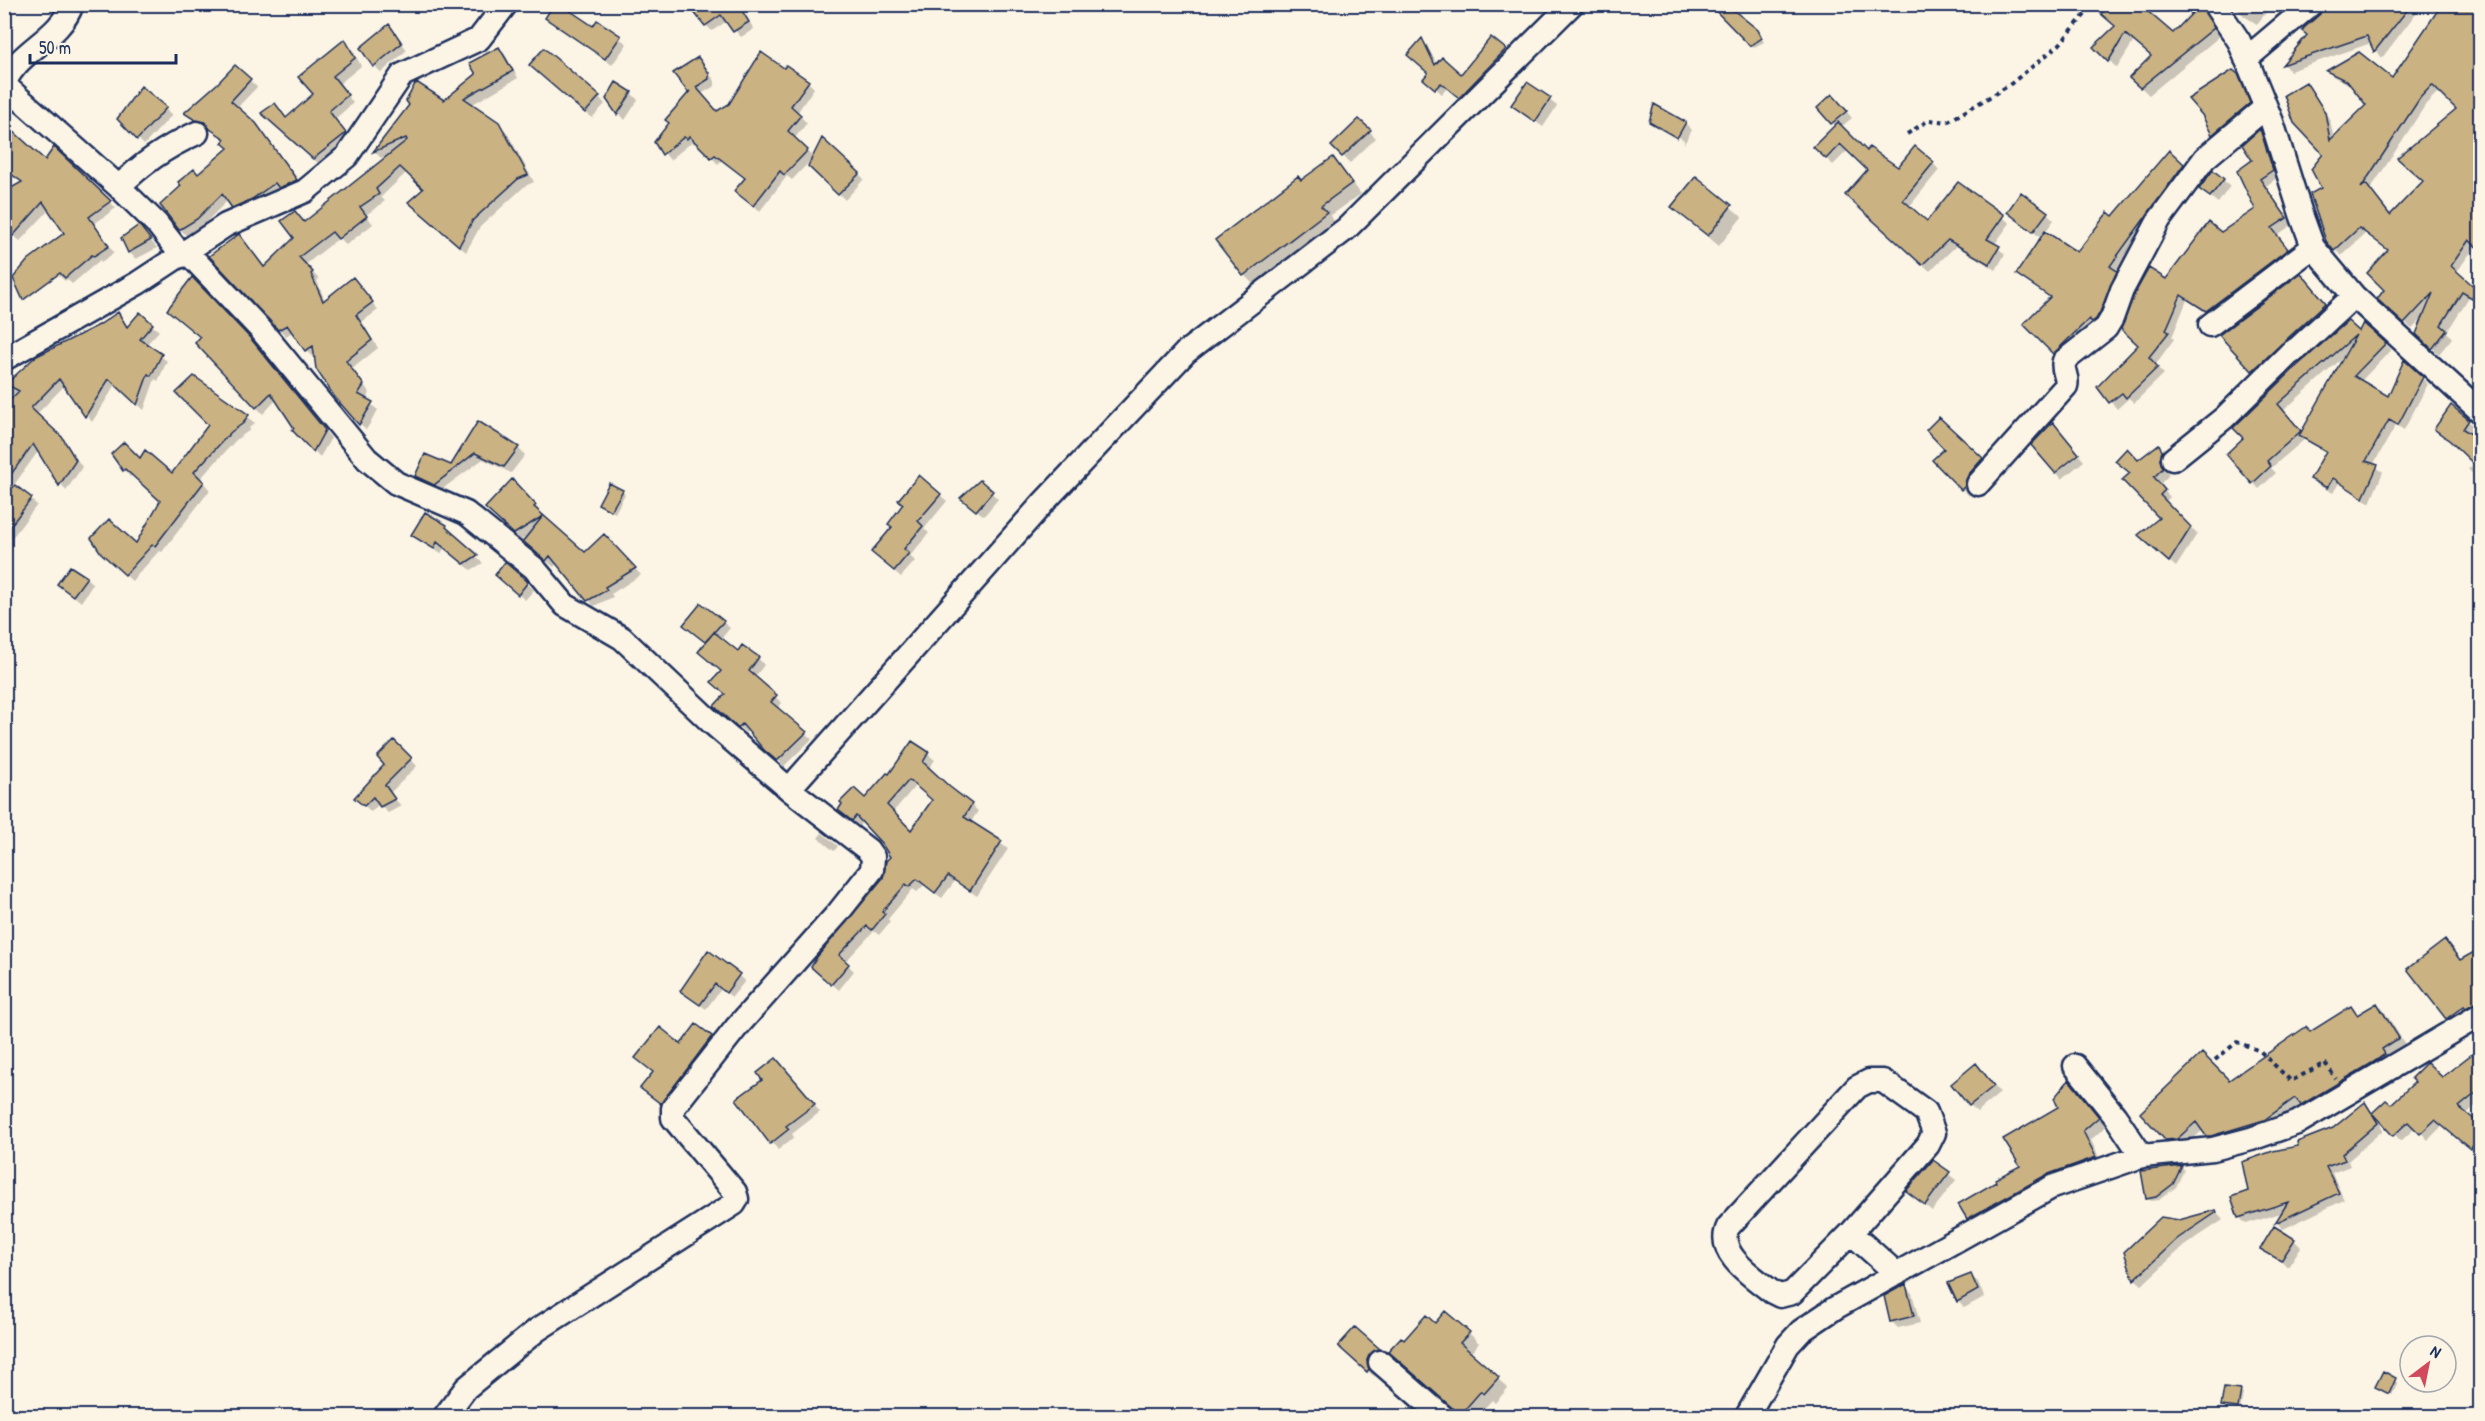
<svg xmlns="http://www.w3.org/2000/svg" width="2485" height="1421" viewBox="0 0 2485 1421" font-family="'Patrick Hand',sans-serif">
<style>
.shadow{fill:#0003;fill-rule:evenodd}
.building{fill:#cbb282;stroke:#1b2f5e;stroke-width:1.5;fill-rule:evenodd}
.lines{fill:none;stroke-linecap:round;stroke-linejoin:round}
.street-casing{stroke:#1b2f5e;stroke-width:27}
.path{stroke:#1b2f5e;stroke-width:4;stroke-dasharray:4.5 4.5;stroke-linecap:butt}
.street{stroke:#fcf5e5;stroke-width:22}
</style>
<rect width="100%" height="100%" fill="#fcf5e5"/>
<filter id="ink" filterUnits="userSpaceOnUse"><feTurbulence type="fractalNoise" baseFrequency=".0167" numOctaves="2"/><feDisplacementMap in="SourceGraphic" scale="12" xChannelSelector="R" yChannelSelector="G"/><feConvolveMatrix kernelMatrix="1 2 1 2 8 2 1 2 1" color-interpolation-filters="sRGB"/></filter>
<g filter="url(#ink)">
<path class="shadow" d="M698,4H749L742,10L754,29L741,37L727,21L712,31L706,25Z
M1711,4L1757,31L1764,42L1754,47Z
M2111,4H2146L2142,9L2173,35L2201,6L2208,13L2210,21L2220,36L2149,95L2131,78L2152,56L2134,41L2117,68L2095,47L2117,26Z
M2233,4H2273L2257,24L2244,16Z
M2334,4H2423L2382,58L2371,43L2290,71L2284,65Z
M2444,4H2480V249L2476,245L2456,273L2480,294V301L2479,303L2469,297L2447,332L2452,338L2439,354L2417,334L2426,315L2412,329L2379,299L2386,290L2369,273L2389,251L2366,233L2341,256L2327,241L2312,194L2323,188L2313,169L2325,154L2295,122L2286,96L2306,84L2330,120L2334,139L2368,106L2353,86L2334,77L2328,72L2359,54L2393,80ZM2440,90L2458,109L2399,158L2425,182L2390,216L2370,190L2426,104Z
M547,18L594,28L598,22L627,44L612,65Z
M389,26L407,50L381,73L362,49Z
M1422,40L1427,45L1437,65L1461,76L1505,50L1511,56L1466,103L1447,88L1442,94L1431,84Z
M345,41L352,48L361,66L339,84L353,103L335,119L352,141L320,165L270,119L275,105L287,119L315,94Z
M499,49L506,56L518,78L471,105L506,131L534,182L525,186L480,227L466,252L417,209L425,189L407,172L381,197L385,201L366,215L373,224L346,245L339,238L305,265L319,279L317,281L325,301L359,286L378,310L362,322L378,348L352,369L370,393L365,400L378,410L366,430L335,396L316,355L313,357L306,350L294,331L286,336L279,329L239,236L265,268L296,238L305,223L389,155L381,158L375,152L411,104L444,102L478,75Z
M698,59L715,81V86L701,94L718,113L784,70L808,82L814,88L797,113L807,123L794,139L814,158L859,174L864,179L845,200L810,165L812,159L792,180L787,176L760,211L743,197L746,179L722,160L718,164L697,142L694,144L692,142L670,160L656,143L691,93L675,74Z
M235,67L257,87L237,108L262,132L303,186L240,213L228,200L203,225L186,235L180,229L199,175L229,148L226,140L186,113L219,84Z
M538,71L599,97L605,104L592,118Z
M2236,75L2253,107L2217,137L2213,134Z
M1528,84L1557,106L1543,127L1513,105Z
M142,89L172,115L144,145L119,119Z
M631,93L638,100L625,120L607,99Z
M1839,103L1852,118L1841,127L1867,153L1898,170L1933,163L1939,170L1909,207L1927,223L1958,184L2010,223L1994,245L2005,254L1996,270L1956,246L1930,271L1853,202L1869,170L1848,150L1833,165L1815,147L1836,126L1819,108Z
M1359,121L1376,138L1350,163L1333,146Z
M1651,122L1685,123L1692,130L1684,144V140L1656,124V127Z
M2260,131L2266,138L2278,177L2266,186L2292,225L2277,235L2293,256L2213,317L2187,300L2172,337L2174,339L2155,365L2164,374L2134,403L2129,398L2117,409L2099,387L2140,345L2166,281L2221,234L2257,210L2254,160Z
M54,150L116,208L94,224L114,253L101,262L100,260L72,284L67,279L65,281L44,262L66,233L50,209L20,241L4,227L23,183L4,168L45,162Z
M2169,152L2190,172L2117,273L2123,280L2103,326L2061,361L2025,324L2051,299L2017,273L2041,238L2009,212L2047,213L2054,220L2045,232L2078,255L2113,218Z
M1333,159L1361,194L1330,216L1336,223L1254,285L1244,275L1301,182Z
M1696,178L1742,217L1719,246L1673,207Z
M2223,180L2230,186L2218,203L2208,195Z
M145,234L157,248L136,259L129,252Z
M4,268L10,274L4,281Z
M2307,280L2331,309L2259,375L2221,335Z
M169,310L257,347L331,438L320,457L294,430L296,428L277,399L263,414L197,343L201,338Z
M118,314L129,328L140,315L159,331L146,345L167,361L158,381L155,379L144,410L116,384L92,422L65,385L36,415L68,446L82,467L66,491L39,450L14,485L37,505L5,547L4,387L36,358L99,326Z
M2364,325L2391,350L2360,382L2389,398L2405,362L2428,384L2404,430L2396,425L2373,465L2383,472L2370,503L2339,483L2333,493L2318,485L2312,479L2327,453L2305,439L2271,468L2276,473L2259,489L2228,454L2245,438L2299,366L2359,333ZM2346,355L2302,434L2283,411Z
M194,378L255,423L249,428L250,430L237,439L200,479L210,490L162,552L159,551L132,581L109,560L136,546L161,501L132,475L130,477L113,455L140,460L173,476L210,425Z
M2468,421L2475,428L2470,435L2480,442V495L2471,486L2477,479L2468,469L2476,465L2435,429Z
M479,423L518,448L525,455L511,473L483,459L441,490L423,483L417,476L451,467Z
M2059,431L2084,461L2062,479L2056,472Z
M1959,436L1989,466L1974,482L1969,496L1935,460Z
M2159,446L2168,459L2165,468L2169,475L2159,485L2170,497L2165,502L2197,534L2176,567L2147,541L2161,518L2131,474L2138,462Z
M980,482L998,499L984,516L969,504Z
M519,487L541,512L539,514L585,554L604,536L641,575L611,594L613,597L594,606L557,562L554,567L531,548L529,535L521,540L494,515Z
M622,491L625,494L615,513L603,506Z
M940,495L947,501L924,529L929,533L910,556L915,561L901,577L880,559Z
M446,526L453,533L452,535L483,563L471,570L444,548L441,554L413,535Z
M506,564L534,590L525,600L503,582Z
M86,578L93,584L81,602L59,584Z
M723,622L730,628L721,639L738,653L758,658L764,665L754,678L782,703L777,709L812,739L784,766L749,729L746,733L722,712L727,694L723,671L707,643L692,631Z
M394,742L417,766L390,793L401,806L388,813L379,804L371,812L357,798L386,765Z
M913,743L935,760L928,769L978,811L971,822L1008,849L977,896L955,881L942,898L924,885L917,892L913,889L888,919L890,922L879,935L874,931L845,962L854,971L839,990L819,973L884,879L891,857L883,844L863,821L859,826L846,816L889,776ZM916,785L933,800L911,832L893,812Z
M822,833L838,846L834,851L818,838Z
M2445,942L2462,961L2480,950V1013L2456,1026L2448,1018Z
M709,952L745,981L732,997L721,989L706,1009L688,996Z
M2377,1004L2385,1012L2406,1046L2310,1112L2303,1106L2272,1127L2215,1143L2203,1130L2185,1146L2174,1147L2166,1139L2229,1082L2307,1028L2311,1032L2350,1008L2358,1016Z
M697,1026L718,1044L668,1109L649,1094L654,1073L637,1058L681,1046Z
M2480,1047V1102L2465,1115L2480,1127V1151L2477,1155L2443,1125L2428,1140L2416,1127L2401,1141L2376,1115L2383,1130L2348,1161L2350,1166L2332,1173L2344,1200L2283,1229L2277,1223L2284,1212L2246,1224L2239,1217L2250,1192L2300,1147L2333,1129L2365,1104L2373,1113L2442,1079Z
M1976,1065L2000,1093L1977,1112L1970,1105Z
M783,1067L820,1112L792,1134L794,1137L778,1150L738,1099Z
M2077,1091L2106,1126L2091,1140L2103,1166L1977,1226L1968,1218L2022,1167Z
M1933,1162L1956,1180L1932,1211L1915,1197Z
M2182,1167L2184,1170L2176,1187L2159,1200L2150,1201L2147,1198L2143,1172Z
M2215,1211L2223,1220L2184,1246L2142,1285L2135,1279L2179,1222Z
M2294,1240L2301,1247L2288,1267L2262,1248Z
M1971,1276L1978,1282L1984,1297L1964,1308L1958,1301Z
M1905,1286L1912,1293L1920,1323L1898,1328L1892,1322L1886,1297Z
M1435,1325L1469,1333L1479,1343L1470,1354L1508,1388L1495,1403L1492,1400L1477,1416H1462L1401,1362Z
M1355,1329L1386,1356L1373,1368L1375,1377L1347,1353Z
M2383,1374L2398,1383L2392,1395L2377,1387Z
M2240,1392L2243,1394L2240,1410L2226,1408L2223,1405Z"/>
<path class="building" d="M554,4H560L593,26L597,20L621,36L605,59L545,18Z
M701,4H738L749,22L733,32L721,15L705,26L693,11Z
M1709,4H1726L1758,30L1762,38L1750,46Z
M2109,4H2139L2173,33L2201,4L2214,28L2140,88L2129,78L2151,56L2125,34L2108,62L2093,47L2115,26L2101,14Z
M2324,4H2412L2374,52L2367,36L2282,65L2307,35L2302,31L2304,28L2320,14Z
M2442,4H2481V251L2469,240L2451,266L2478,290L2472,298L2462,292L2441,325L2447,330L2432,349L2416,334L2433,293L2404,324L2377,299L2384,290L2367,273L2388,250L2359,228L2334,251L2326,241L2310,194L2321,188L2311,169L2323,154L2294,123L2284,95L2306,82L2325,112L2330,140L2366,105L2347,81L2326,71L2359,52L2392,78ZM2432,85L2456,109L2397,158L2423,181L2390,215L2366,184L2361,188L2420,98Z
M389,24L402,43L373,67L360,48Z
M1491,37L1506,49L1459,98L1441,83L1435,89L1423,79L1428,73L1407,55L1422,38L1435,65L1442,57L1461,74Z
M345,39L355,58L333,76L348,95L329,111L346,133L313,159L261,113L275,103L286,118L313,94L298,77Z
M499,47L513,71L464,98L499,122L528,175L518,179L473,220L459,246L408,202L423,189L400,167L376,189L379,194L360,207L367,216L338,239L332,232L299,257L313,272L311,274L323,301L353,277L373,302L356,315L372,340L346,361L364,385L358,394L373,402L359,425L334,396L316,369L313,346L305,351L287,325L278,330L209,256L239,234L264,267L294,238L281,221L295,211L304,222L407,140L406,138L373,152L409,105L406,101L415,84L418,83L444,100L476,74L469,63Z
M544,48L600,96L585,113L529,65Z
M761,52L784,68L786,65L809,81L791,106L801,115L788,131L808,150L784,175L780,171L753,206L734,191L745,178L715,155L711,158L689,136L687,139L684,137L662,155L654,142L669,123L665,120L690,91L688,92L673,73L698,57L709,73V79L696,87L717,111L729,104Z
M235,65L251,79L231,101L256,123L297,180L279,188L275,183L252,199L232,208L222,194L197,219L179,230L160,205L181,186L178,182L194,169L198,174L228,148L222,143L225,139L210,129L205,122L195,120L184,113L218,83Z
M2233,70L2238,74L2250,103L2212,135L2202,115L2188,99Z
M616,82L632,92L617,115L606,99Z
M1527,82L1551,98L1535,122L1511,105Z
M141,86L167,107L137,140L117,119Z
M1832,94L1847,111L1831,124L1817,108Z
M1654,104L1686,122L1677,138L1649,122Z
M1359,119L1371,130L1342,157L1331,146Z
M1838,122L1867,151L1869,147L1898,167L1915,146L1934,162L1903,200L1927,221L1958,182L2004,215L1987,239L2000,246L1989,264L1948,240L1922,265L1845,195L1867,170L1840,144L1826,159L1813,147Z
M2260,129L2273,170L2260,179L2287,218L2272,228L2288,249L2206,311L2181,295L2166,330L2169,332L2149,357L2158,367L2126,398L2122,393L2109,403L2097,387L2138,345L2121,329L2134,295L2149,268L2166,279L2209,222L2221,232L2255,209L2237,171L2252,160L2242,145Z
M12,130L45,160L54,147L111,201L89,217L109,246L94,256L92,255L65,278L60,273L23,300L13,278L28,260L64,233L43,202L13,236L4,228V192L22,182L4,169V139Z
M822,138L860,173L838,195L808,166Z
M2169,150L2184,164L2110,266L2117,271L2100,312L2096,319L2092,322L2089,319L2053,354L2023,324L2050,297L2016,274L2045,231L2077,252L2108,212L2113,216Z
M1333,157L1352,183L1321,206L1327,212L1243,276L1215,240L1298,176L1301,180Z
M2213,170L2224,179L2210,197L2199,189Z
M1696,176L1732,205L1708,236L1671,207Z
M2021,192L2048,212L2033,232L2007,212Z
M139,225L151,240L128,253L121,238Z
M2301,273L2326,303L2252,371L2219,335Z
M192,277L251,339L325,430L313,452L292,430L294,428L271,393L256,408L195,343L200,337L167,310Z
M118,312L127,327L140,312L153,324L140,339L162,354L151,376L148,374L137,405L109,379L85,417L59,379L31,408L62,437L76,460L59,486L33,444L4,484V406L19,391L6,384L35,357L99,325Z
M2348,321L2359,331L2363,323L2386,343L2354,376L2388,396L2404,360L2423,377L2398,425L2389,420L2366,461L2378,465L2363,498L2333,478L2327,488L2310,479L2326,451L2299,436L2356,335L2278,404L2301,431L2267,461L2271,466L2252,484L2226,454L2243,438L2233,428L2298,365Z
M194,376L249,415L244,421L245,422L231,432L194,472L204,482L155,546L152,545L125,575L101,553L91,538L109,519L136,543L160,501L125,469L123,471L111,454L124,442L140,458L145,450L172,473L208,425L176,393Z
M2451,405L2469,420L2463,429L2481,440V471L2450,441L2434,429Z
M1939,417L1983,458L1968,475L1965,486L1961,490L1932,460L1944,449L1926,430Z
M478,421L519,447L504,467L475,453L434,485L415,476L425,454L451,465Z
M2053,422L2079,454L2055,473L2031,445Z
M2159,444L2162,451L2160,460L2163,468L2154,477L2165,490L2160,495L2191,527L2169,562L2138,535L2159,518L2122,480L2130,473L2115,461L2127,448L2138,460Z
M919,475L941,494L918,521L923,526L904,549L909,553L894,571L871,552L892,527L888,524L903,504L898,500Z
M512,479L536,505L534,507L585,552L604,534L636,568L605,587L607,590L587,601L550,556L546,561L523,541L543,516L514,534L485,508Z
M980,480L993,491L976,511L960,498Z
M609,483L623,490L611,511L598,504Z
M15,485L32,498L4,534V497Z
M425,512L447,525L446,527L478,555L464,564L437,542L434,549L411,535Z
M505,562L528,582L518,595L495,575Z
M70,566L87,577L73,596L57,584Z
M701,603L724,621L705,642L683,625Z
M714,632L738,651L742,645L759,657L749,671L777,695L771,702L807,732L777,761L764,750L742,724L738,728L714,706L725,694L711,682L721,671L698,652Z
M394,740L412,758L385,785L395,799L380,807L373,797L364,806L354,798L384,765L377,757Z
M912,741L929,752L923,762L950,787L972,804L964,817L1002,841L970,891L948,876L935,893L917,879L909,887L906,884L882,912L885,914L872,930L867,926L839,955L849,964L831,985L811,967L817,957L883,878L886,861L890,857L882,844L856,816L852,821L838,810L842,804L840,802L854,788L865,798L887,773L889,774ZM909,780L932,800L911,830L887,805Z
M2445,940L2460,960L2481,948V1000L2466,1008L2464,1006L2446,1019L2407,969Z
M708,950L740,974L726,993L715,984L700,1005L680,991Z
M2377,1003L2399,1038L2382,1049L2385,1054L2372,1063L2301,1105L2295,1098L2264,1120L2211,1136H2206L2196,1122L2177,1139L2165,1140L2140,1113L2202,1053L2229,1080L2307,1026L2310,1032L2351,1006L2357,1015Z
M696,1024L712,1036L661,1104L640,1088L653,1072L635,1058L660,1027L681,1044Z
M2481,1047V1089L2459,1107L2481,1125V1137L2470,1149L2435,1120L2420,1134L2408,1122L2393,1136L2372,1113L2386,1100L2391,1104L2415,1082L2411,1078L2427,1062L2442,1077Z
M776,1058L815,1104L786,1126L789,1129L770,1144L736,1099L762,1080L757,1073Z
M1976,1063L1994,1086L1969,1106L1951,1084Z
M2069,1080L2099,1117L2083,1131L2096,1157L2046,1175L1967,1219L1958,1204L1996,1182L1995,1179L2020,1166L2003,1139L2058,1107L2054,1098Z
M2365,1102L2378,1123L2342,1154L2345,1160L2326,1167L2339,1193L2275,1223L2288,1202L2238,1218L2231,1197L2248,1191L2242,1162L2273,1151L2298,1146L2297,1142L2333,1128Z
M1933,1160L1950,1172L1925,1205L1906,1191Z
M2182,1166L2173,1184L2156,1197L2146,1199L2141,1171Z
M2216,1210L2217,1212L2177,1239L2134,1280L2124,1252L2161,1217L2179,1220Z
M2274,1226L2295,1239L2281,1261L2260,1249Z
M1971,1274L1978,1290L1957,1302L1948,1283Z
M1906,1284L1914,1316L1890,1322L1884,1296Z
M1445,1311L1470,1332L1460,1343L1499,1377L1484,1394L1481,1391L1460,1415L1388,1351L1401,1337L1404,1340L1426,1315L1435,1323Z
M1355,1327L1380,1349L1370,1354L1367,1360L1369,1369L1367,1372L1338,1346Z
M2383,1371L2396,1378L2389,1394L2375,1387Z
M2224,1388L2241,1390L2238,1408L2221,1406Z"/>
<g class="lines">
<g class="street-casing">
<path id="street" d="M72,4C60,39 20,49 5,82L10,90L119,187
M2214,4L2239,41L2272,122L2301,214L2313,247L2354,296L2480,411
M2246,59L2311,4
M186,251L261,330L367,459L396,483L466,513L534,568L565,605L622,638L712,723L789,789L868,850L873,857L872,870L838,913L736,1028L673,1108V1118L735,1192L737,1199L734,1204L537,1330L466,1388L445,1416
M182,256L157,224L119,187C141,164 168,146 197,133
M2210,325L2313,247
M4,359L138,283L226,225L305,191L347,156L402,75L479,39L506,4
M2173,459L2224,418L2289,354L2298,348L2354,296
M1978,484L2066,386C2069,377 2061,370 2064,361L2106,328L2112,318L2122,290L2159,220L2205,158L2266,107
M789,789L1044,502L1186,352L1346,229L1572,4
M2075,1066L2115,1116L2142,1156
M1869,1081H1883L1926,1112L1934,1133L1928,1145L1851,1233L1792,1293L1780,1296L1772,1292C1755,1278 1715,1254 1728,1227L1857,1087Z
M1851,1233L1897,1274
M1380,1362L1442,1416
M1747,1416L1788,1345L1801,1331L1835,1308L2052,1187L2142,1156L2213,1149L2251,1139L2297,1123L2480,1015"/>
</g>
<path class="path" d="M1907,134L1929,120L1947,122L2008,86L2059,45L2094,4
M2215,1060L2237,1042L2260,1051L2291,1081L2325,1063L2336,1079"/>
<use href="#street" class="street"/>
</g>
</g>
<rect width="2485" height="1421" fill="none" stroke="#fcf5e5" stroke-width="24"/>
<rect x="12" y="12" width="2461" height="1397" fill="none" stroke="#1b2f5e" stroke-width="2" filter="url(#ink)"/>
<g transform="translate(2428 1364) rotate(32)"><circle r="28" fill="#fcf5e5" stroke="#a2a6af" stroke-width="1.5"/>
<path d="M0-4.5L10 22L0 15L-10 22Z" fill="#d1495b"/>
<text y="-9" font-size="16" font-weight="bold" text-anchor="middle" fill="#1b2f5e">N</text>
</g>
<path d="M30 54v9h146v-9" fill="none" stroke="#1b2f5e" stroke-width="3"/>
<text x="39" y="54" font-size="18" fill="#1b2f5e" stroke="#fcf5e5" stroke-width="4.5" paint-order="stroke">50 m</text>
</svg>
